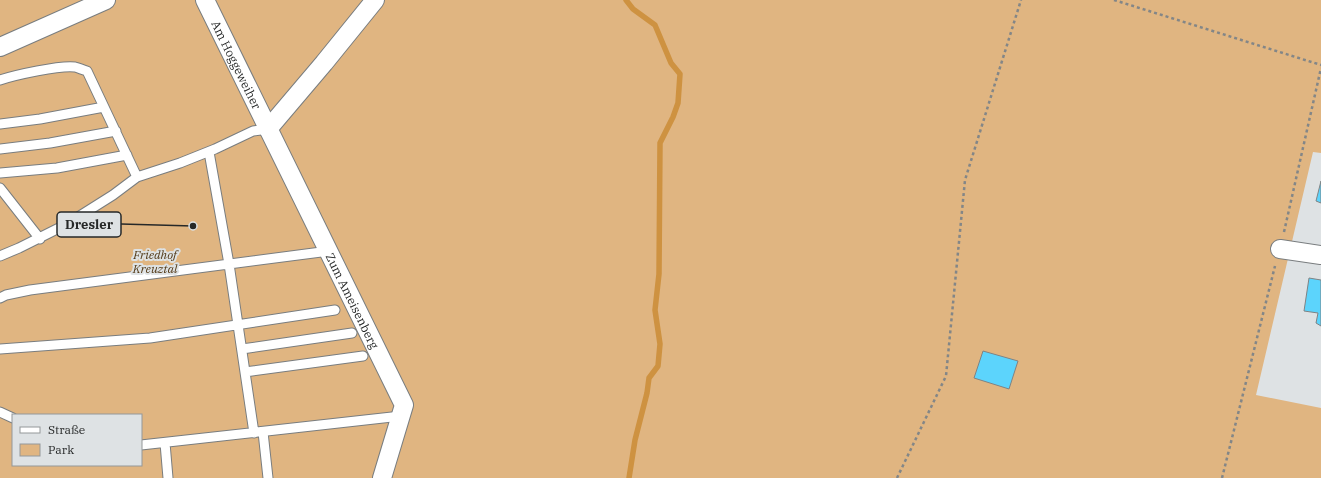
<svg xmlns="http://www.w3.org/2000/svg" width="1321" height="478" viewBox="0 0 1321 478" font-family="'IBM Plex Serif',serif">
<style>
.green{fill:#e0b581;fill-rule:evenodd}
.lines{fill:none;stroke-linecap:round;stroke-linejoin:round}
.stream{stroke:#ce9241;stroke-width:5.5}
.building{fill:#5cd4fc;stroke:#7f8384}
.service-casing{stroke:#797d7f;stroke-width:11}
.minor-casing{stroke:#797d7f;stroke-width:20}
.path{stroke:#838687;stroke-width:2.5;stroke-dasharray:3 3;stroke-linecap:butt}
.service{stroke:#fff;stroke-width:9}
.minor{stroke:#fff;stroke-width:18}
.labels{text-anchor:middle;dominant-baseline:central;stroke-width:4;stroke-linejoin:round;paint-order:stroke}
.street-label{font-size:12px;fill:#262828;stroke:#dee2e4}
.park-label{font-size:12px;font-style:italic;fill:#553c1a;stroke:#dee2e4}
.leader{fill:none;stroke:#262828;stroke-width:1.5}
.callout-dot{fill:#262828;stroke:#dee2e4;stroke-width:1.5}
.callout{fill:#dee2e4;stroke:#262828;stroke-width:1.5}
.callout-label{font-size:13px;text-anchor:middle;font-weight:bold;fill:#262828}
</style>
<rect width="100%" height="100%" fill="#dee2e4"/>
<path class="green" d="M0,0H1321V153L1313,152L1256,395L1321,408V478H0ZM13,415H141V465H13Z"/>
<g class="lines">
<path class="stream" d="M626,0L633,9L655,25L671,63L680,74L678,103L673,117L660,143L659,274L655,310L660,344L658,366L649,378L647,393L635,440L629,478"/>
</g>
<path class="building" d="M1321,181V203L1316,201Z
M1309,278L1321,280V326L1316,323L1318,313L1304,311Z
M983,351L1018,361L1009,389L974,378Z"/>
<g class="lines">
<g class="service-casing">
<path id="service" d="M0,80C15,75 60,65 75,67C79,68 83,70 87,71L137,177
M0,124L40,119L104,107
M0,149L50,143L116,131
M209,152L229,264L254,433
M0,173L57,168L127,155
M0,188L40,239
M0,256L19,248L67,224L113,195L137,177L180,163L215,149L253,131L268,129
M0,298L6,295L30,290L329,251
M0,349L150,338L335,310
M242,349L352,333
M245,372L363,356
M0,412L13,418
M263,432L268,478
M165,443L168,478
M141,445L401,416"/>
</g>
<g class="minor-casing">
<g id="minor">
<path id="s1" d="M205,0L404,405L382,478"/>
<path d="M0,47L106,0"/>
<path d="M268,129L324,63L375,0"/>
<path d="M1280,249L1321,255"/>
</g>
</g>
<path class="path" d="M1114,0L1321,65
M1284,232L1321,68
M897,478L946,376L965,180L1021,0
M1222,478L1275,266"/>
<use href="#service" class="service"/>
<use href="#minor" class="minor"/>
</g>
<g class="labels">
<g class="street-label">
<text stroke="none"><textPath href="#s1" startOffset="72">Am Hoggeweiher</textPath></text>
<text stroke="none"><textPath href="#s1" startOffset="335">Zum Ameisenberg</textPath></text>
</g>
<g class="park-label">
<text x="155" y="254">Friedhof<tspan x="155" dy="14">Kreuztal</tspan></text>
</g>
</g>
<path class="leader" d="M193 226L121 224"/>
<circle class="callout-dot" cx="193" cy="226" r="4"/>
<rect class="callout" x="57" y="212" width="64" height="25" rx="4"/>
<g class="callout-label">
<text x="89" y="229">Dresler</text>
</g>
<rect x="12" y="414" width="130" height="52" fill="#dee2e4" stroke="#949899"/>
<rect x="20" y="427" width="20" height="6" fill="#ffffff" stroke="#949899"/>
<text x="48" y="434" font-size="12" fill="#262828">Straße</text>
<rect x="20" y="444" width="20" height="12" fill="#e0b581" stroke="#949899"/>
<text x="48" y="454" font-size="12" fill="#262828">Park</text>
</svg>
